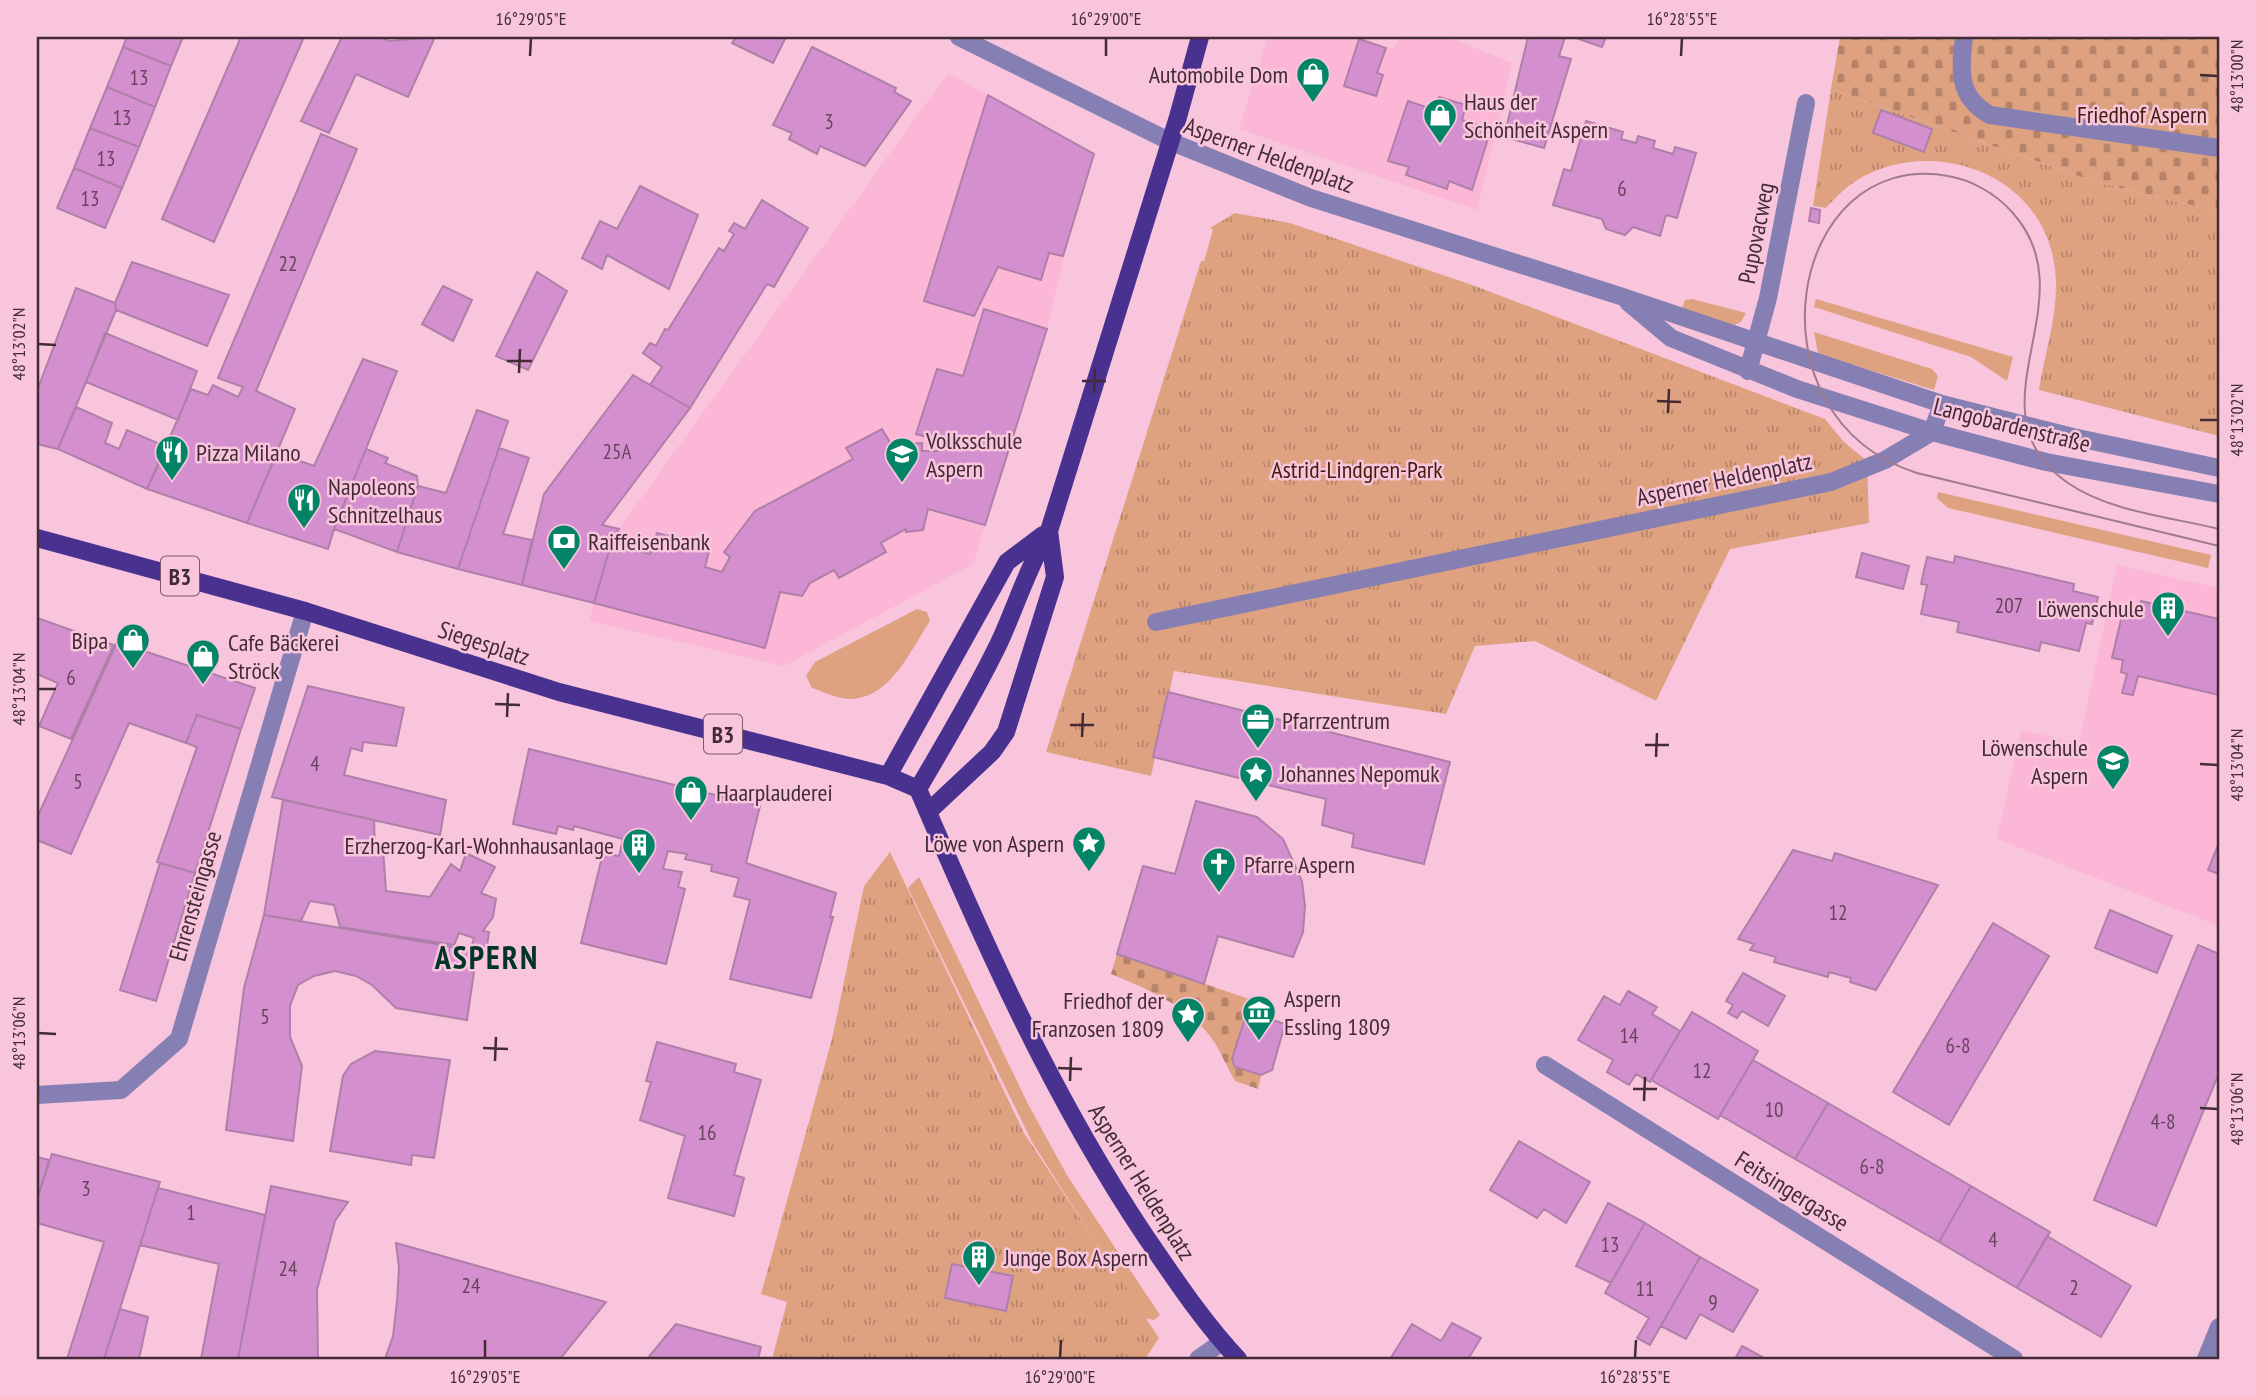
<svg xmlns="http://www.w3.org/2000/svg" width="2256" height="1396" viewBox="0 0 2256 1396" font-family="'PT Sans Narrow',sans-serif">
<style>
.built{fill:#fcb6d6}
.grass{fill:#dfa280}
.cemetery{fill:url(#cemetery-stones)}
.park{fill:url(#park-tufts)}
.building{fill:#d490ce;stroke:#ae80a9;stroke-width:2}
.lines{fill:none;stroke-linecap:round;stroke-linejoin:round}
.minor{stroke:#857fb4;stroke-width:18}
.major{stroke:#493190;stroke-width:18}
.tram{stroke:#a07b8c;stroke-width:2}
.ticks{fill:none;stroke:#432b36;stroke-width:2.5}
.labels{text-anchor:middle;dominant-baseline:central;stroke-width:5;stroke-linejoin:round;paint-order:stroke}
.number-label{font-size:21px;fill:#67445c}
.shield{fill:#f8c5dc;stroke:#795968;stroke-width:2}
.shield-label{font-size:23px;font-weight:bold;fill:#432b36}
.poi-label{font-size:24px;fill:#432b36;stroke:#f8c5dc;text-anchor:start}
.park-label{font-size:24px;fill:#41210d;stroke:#f8c5dc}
.street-label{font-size:24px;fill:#432b36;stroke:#f8c5dc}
.district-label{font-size:32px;font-weight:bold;letter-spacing:2px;fill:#003527;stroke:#f8c5dc}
.neatline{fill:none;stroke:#432b36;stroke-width:2.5}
.ticks-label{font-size:18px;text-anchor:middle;fill:#432b36}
</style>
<defs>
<pattern id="cemetery-stones" width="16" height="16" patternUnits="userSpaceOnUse" patternTransform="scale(1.75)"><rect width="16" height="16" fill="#dfa280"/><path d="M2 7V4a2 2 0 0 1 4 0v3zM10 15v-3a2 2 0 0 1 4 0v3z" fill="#b6846a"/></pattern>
<pattern id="park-tufts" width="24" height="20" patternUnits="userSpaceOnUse" patternTransform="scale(1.75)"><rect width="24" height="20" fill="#dfa280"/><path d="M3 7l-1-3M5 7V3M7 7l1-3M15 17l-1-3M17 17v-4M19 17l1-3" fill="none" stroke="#b6846a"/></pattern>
</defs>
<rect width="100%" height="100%" fill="#f8c5dc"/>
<path class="built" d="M1268,37H1358L1394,49L1399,37H1448L1512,63L1477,210L1239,129Z
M948,73L1094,154L1064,256L1047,329L973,564L784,666L589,621L611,544L619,529Z
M2117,565L2219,588V926L1997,839L2021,730L2079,743Z"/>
<path class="grass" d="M1692,299L1746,313L1741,322L1734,325L1682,308L1685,300Z
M1816,299L2013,357L2007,381L1971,357L1814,307Z
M1814,332L1932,369L1938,376L1934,390L1818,354Z
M1938,492L2211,555L2208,568L1948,508L1937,498Z
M917,609L927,612L930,621C910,651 891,698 850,699C838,699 824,692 812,688L806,676L815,662Z
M919,877L1028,1104L1068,1177L1160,1315L1154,1320L1144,1318L1032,1142L908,888Z"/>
<path class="cemetery" d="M1840,37H2219V212L2092,181L1831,89Z
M1117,954L1252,1000L1232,1059L1235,1067L1261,1075L1258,1089L1235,1081C1228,1069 1222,1055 1215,1043C1192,1008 1148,989 1111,974Z"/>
<path class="park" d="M1831,89L2092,181L2219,212V436L2039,390C2046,344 2064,300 2052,253C2032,171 1933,139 1862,177C1848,185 1837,196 1826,208L1813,206Z
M1235,213L1290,223L1475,286L1825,419L1844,442L1867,461L1869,523L1730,549L1656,701L1535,641L1475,646L1446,714L1174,671L1151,776L1046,752L1201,261H1204L1213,230L1210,228Z
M890,852L1024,1133L1159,1338L1145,1359H772L787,1302L761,1294L832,1039L864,886Z"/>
<path class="building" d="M127,37H183L171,66L123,47Z
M241,37H304L214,242L162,219Z
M342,37H379L390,41L435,37L408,97L356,74L329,133L301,121Z
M736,37H786L773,63L732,43Z
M1528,37H1565L1559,56L1571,59L1544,148L1504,137Z
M1573,37H1606L1602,47Z
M1359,39L1386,48L1377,73L1383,75L1376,96L1344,86Z
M123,47L171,66L155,107L107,87Z
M812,47L896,88L894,92L911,101L865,166L820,146L817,154L789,139L792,133L773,125Z
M107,87L155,107L139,147L90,128Z
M988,95L1094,154L1063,256L1049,253L1041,280L998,267L974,316L924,301Z
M1439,97L1466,105L1462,120L1491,129L1472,190L1449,181L1447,189L1406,175L1409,167L1388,161L1408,101L1435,110Z
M1881,110L1932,129L1924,152L1873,133Z
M1586,121L1623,132L1621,139L1636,143L1638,136L1655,141L1653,148L1673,154L1675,147L1696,153L1677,218L1666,215L1660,236L1633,227L1625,235L1606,229L1602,219L1553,205L1564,169L1571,171Z
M90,128L139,147L122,188L74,168Z
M321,134L357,149L256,391L295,409L247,523L147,489L191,389L208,395L213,385L238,397L243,387L218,378Z
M74,168L122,188L105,228L57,208Z
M640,186L698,215L669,289L607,255L602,269L582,258L600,221L617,229Z
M762,200L808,228L774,287L767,284L690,408L650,385L662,367L643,353L650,343L656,346L665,329L668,330L719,248L724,251L734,234L729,231L734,223L745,229Z
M1811,208L1820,210L1819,223L1809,221Z
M132,262L229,295L207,346L116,310L115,303Z
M537,272L567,291L528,370L496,356Z
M443,286L472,300L453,341L422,324Z
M76,288L115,303L116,310L58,449L37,444V391Z
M984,309L1047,329L985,525L928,509L923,530L906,532V529L881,543L886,552L839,578L834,570L810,583L802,596L780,592L765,648L594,603L611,544L650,554L657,533L710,547L705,567L722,572L730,557L724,552L755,511L853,459L846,448L882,429L891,444L922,443V451H941L942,441L916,434L937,369L963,376Z
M105,333L197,371L178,420L86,382Z
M363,359L397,371L334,529L328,549L247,523L277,453L314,466Z
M633,375L690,408L602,525L619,529L611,544L594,603L522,585L544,494Z
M76,407L112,423L105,443L119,449L127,430L167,447L147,489L58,449Z
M477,410L508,421L458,569L397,552L418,486L446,493Z
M499,448L529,458L503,534L532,540L522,585L458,569Z
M366,449L388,458L385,463L417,476L418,486L397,552L334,529Z
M1862,553L1909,566L1903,589L1856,577Z
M1955,556L2074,584L2073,591L2098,597L2092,624L2086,623L2079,651L2041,642L2039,651L1957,632L1959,622L1921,614L1927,585L1921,584L1927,557L1954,563Z
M2141,601L2219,619V695L2138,676L2133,695L2122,693L2127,674L2121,672L2123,660L2112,658L2123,611L2138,614Z
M37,618L114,645L71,739L39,726L58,683L37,674Z
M117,642L255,688L241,729L197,715L186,743L129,723L71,854L37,840V818Z
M308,686L404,708L396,746L363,742L362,751L351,748L344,775L446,800L440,835L272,797Z
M1168,692L1450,762L1424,864L1352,847L1354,834L1322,825L1326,799L1153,757Z
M197,715L241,729L195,873L157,862L197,747L186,743Z
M529,749L760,806L746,863L836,893L830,917H833L811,998L730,979L750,900L734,896L739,878L711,871L712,865L685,859L687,854L668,851L663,869L682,872L678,887L685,889L666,964L581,943L603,853L619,856L623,839L574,826L573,830L558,826L556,834L513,824Z
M283,800L374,820L375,850L383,848L386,891L430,897L451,864L460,871L466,853L495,867L481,893L496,899L493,917L483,931L489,932L486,954L471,948L474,938L459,933L454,945L340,927L334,905L310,901L301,921L264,915Z
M1196,801L1257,817L1283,839L1302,881L1305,906L1303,932L1293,957L1218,936L1204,984L1117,954L1143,866L1175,874Z
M2219,843V874L2208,870Z
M1793,850L1832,861L1835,853L1938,885L1876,990L1850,982L1851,978L1829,972L1828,977L1774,962L1776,957L1750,950L1754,944L1738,939Z
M160,863L195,873L156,1001L120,990Z
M2110,910L2172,936L2157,973L2095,948Z
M264,915L477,951L467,1020L396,1008L372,985L356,976L335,971L314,976L298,985L290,1006V1037L302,1066L293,1141L226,1130L244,988Z
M1993,923L2049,956L1949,1125L1893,1092Z
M2198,945L2219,954V1073L2156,1226L2094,1200Z
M1743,973L1785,996L1768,1026L1742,1011L1737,1018L1728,1013L1733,1005L1726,1001Z
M1628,991L1657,1007L1652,1014L1680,1031L1650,1082L1636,1074L1629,1085L1607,1072L1613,1060L1578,1040L1604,996L1620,1005Z
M1247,1012L1285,1024L1272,1070L1261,1075L1235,1067L1232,1059Z
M1692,1012L1758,1051L1718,1119L1651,1080Z
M657,1042L736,1064L734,1072L761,1080L734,1175L744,1178L734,1216L668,1198L685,1136L640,1120L651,1082L646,1081Z
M375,1051L450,1060L434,1158L412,1155L411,1165L330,1151L343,1076L351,1064Z
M1753,1060L1828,1103L1795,1159L1720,1115Z
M1828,1103L1971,1186L1939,1242L1795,1159Z
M1519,1141L1590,1182L1566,1223L1544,1209L1537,1218L1490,1190Z
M52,1154L160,1182L104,1359H67L104,1242L37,1223V1200Z
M37,1157L49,1160L37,1200Z
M271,1186L348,1202L335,1221L317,1290L318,1359H238Z
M1971,1186L2050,1232L2017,1288L1939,1242Z
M158,1188L265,1215L238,1359H201L219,1264L140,1245Z
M1608,1203L1645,1223L1611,1283L1576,1266Z
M1645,1223L1700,1257L1650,1345L1637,1338L1649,1318L1605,1293Z
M2047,1236L2131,1286L2101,1337L2017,1288Z
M396,1243L606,1302L560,1359H385L393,1336L397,1301L399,1268Z
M1700,1257L1758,1290L1733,1332L1700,1314L1686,1339L1661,1326Z
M952,1264L1013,1276L1006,1311L945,1298Z
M120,1309L148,1317L139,1359H104Z
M1452,1323L1481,1338L1468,1359H1390L1412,1324L1441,1341Z
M676,1324L761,1347L758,1359H647Z
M1742,1346L1766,1359H1735Z"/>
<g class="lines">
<path class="minor" d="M959,37L1169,141L1311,198L1620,296L1942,404L2073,437L2219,468
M1964,37C1960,69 1957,97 1990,115L2219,148
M1628,302L1671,338L1797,389L1932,432L2046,462L2219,494
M1748,371L1768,298L1806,103
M1156,622L1831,482L1885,460L1932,432L1942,404
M1545,1065L2014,1359
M37,1095L121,1090L179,1039L305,611
M1198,1359L1222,1342
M2206,1359L2219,1327"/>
<path class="major" d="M37,538L305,611L559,692L888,776L918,789
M888,776L1007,562L1043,535
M918,789C946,741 975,693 999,643C1017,604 1027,569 1049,531L1178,117L1200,37
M918,789C984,943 1052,1097 1146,1237C1175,1279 1203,1322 1238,1359
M928,812L992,752L1006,732L1055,577L1049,531"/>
<path class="tram" d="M2219,529C2171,517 2110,512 2068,483C1963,410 2092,300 2012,212C1996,194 1972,180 1948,176C1788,147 1741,417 1917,473L2219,546"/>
</g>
<path class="ticks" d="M530,56L531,38M1106,56V38M1681,56L1682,38M2200,75L2218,76M38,344L56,345M507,361H532M519,373L520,349M1082,381H1106M1094,393L1095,369M1657,401L1681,402M1668,413L1669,389M2200,420H2218M38,689H56M495,704L520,705M507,717L508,693M1070,725H1094M1082,737L1083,713M1645,745H1669M1656,757L1657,733M2200,764L2218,765M38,1033L56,1034M483,1048L508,1049M495,1061L496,1037M1058,1068L1082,1069M1070,1081L1071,1057M1633,1089H1657M1644,1101L1645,1077M2200,1108L2218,1109M485,1358V1340M1060,1358L1061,1340M1635,1358L1636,1340"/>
<defs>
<g id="shop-pin" transform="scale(1.75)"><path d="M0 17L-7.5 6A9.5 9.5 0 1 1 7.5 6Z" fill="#038467" stroke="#f8c5dc"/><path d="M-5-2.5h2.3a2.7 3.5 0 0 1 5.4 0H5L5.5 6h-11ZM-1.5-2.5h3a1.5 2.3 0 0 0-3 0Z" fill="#fff"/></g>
<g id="restaurant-pin" transform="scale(1.75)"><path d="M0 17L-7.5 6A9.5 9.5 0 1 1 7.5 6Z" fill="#038467" stroke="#f8c5dc"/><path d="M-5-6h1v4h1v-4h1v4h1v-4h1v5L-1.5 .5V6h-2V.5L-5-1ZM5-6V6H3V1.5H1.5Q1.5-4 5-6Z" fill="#fff"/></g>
<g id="school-pin" transform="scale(1.75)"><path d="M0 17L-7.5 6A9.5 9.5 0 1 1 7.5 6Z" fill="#038467" stroke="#f8c5dc"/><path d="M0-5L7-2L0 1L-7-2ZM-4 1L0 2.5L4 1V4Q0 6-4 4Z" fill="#fff"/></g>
<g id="bank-pin" transform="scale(1.75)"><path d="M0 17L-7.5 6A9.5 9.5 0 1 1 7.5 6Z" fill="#038467" stroke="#f8c5dc"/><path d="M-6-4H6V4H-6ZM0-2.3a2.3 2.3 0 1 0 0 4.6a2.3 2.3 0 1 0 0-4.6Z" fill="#fff"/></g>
<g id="building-pin" transform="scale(1.75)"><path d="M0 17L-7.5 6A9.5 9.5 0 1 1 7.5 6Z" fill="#038467" stroke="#f8c5dc"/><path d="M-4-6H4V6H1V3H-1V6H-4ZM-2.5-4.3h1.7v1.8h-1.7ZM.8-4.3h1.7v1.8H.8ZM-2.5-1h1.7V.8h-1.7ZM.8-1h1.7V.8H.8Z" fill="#fff"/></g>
<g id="office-pin" transform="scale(1.75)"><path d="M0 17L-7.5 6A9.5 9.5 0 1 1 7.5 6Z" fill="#038467" stroke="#f8c5dc"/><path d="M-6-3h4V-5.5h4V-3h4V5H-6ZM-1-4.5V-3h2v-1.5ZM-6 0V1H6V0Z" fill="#fff"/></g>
<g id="sight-pin" transform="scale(1.75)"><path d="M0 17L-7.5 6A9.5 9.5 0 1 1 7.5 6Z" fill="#038467" stroke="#f8c5dc"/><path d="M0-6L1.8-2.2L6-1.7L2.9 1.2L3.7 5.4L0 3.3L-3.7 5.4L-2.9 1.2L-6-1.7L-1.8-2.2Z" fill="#fff"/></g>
<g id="church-pin" transform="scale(1.75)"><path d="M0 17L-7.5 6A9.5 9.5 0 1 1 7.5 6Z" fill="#038467" stroke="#f8c5dc"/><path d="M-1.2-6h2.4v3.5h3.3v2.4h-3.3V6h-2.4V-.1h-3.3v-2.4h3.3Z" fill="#fff"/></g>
<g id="museum-pin" transform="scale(1.75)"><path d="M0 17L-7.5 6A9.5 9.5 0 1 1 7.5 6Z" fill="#038467" stroke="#f8c5dc"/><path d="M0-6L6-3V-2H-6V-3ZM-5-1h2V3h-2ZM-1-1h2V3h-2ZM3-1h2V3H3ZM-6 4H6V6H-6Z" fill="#fff"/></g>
</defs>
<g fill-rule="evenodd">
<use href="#shop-pin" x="1313" y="74"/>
<use href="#shop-pin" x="1440" y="115"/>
<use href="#restaurant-pin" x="172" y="452"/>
<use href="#school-pin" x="902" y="454"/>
<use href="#restaurant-pin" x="304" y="500"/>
<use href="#bank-pin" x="564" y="541"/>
<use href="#building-pin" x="2168" y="608"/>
<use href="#shop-pin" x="133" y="640"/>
<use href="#shop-pin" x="203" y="656"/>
<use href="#office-pin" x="1258" y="720"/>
<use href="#school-pin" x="2113" y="761"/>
<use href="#sight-pin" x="1256" y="773"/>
<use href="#shop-pin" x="691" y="792"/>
<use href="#sight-pin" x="1089" y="843"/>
<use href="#building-pin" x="639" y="845"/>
<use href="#church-pin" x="1219" y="864"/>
<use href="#museum-pin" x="1259" y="1012"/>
<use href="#sight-pin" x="1188" y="1014"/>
<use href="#building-pin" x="979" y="1257"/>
</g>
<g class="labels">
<g class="number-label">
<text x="139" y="77">13</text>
<text x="122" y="117">13</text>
<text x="829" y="121">3</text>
<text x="106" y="158">13</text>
<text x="1622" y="188">6</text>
<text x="90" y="198">13</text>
<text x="288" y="263">22</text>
<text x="617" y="451">25A</text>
<text x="2009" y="605">207</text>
<text x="71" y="677">6</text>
<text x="315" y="763">4</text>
<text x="78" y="781">5</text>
<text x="1838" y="912">12</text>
<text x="265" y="1016">5</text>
<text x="1629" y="1035">14</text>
<text x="1958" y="1045">6-8</text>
<text x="1702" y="1070">12</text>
<text x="1774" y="1109">10</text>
<text x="2163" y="1121">4-8</text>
<text x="707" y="1132">16</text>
<text x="1872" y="1166">6-8</text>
<text x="86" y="1188">3</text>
<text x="191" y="1212">1</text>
<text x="1993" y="1239">4</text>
<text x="1610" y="1244">13</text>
<text x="288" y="1268">24</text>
<text x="471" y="1285">24</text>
<text x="2074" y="1287">2</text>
<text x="1645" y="1288">11</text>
<text x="1713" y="1302">9</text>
</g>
<g class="shield">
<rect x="161" y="556.5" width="38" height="39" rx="5"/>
<rect x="704" y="714.5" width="38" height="39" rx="5"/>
</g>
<g class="shield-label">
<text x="180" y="576">B3</text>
<text x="723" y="734">B3</text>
</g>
<g class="poi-label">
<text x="1288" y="74" text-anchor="end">Automobile Dom</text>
<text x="1464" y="101">Haus der<tspan x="1464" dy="28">Schönheit Aspern</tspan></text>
<text x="926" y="440">Volksschule<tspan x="926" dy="28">Aspern</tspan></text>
<text x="196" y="452">Pizza Milano</text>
<text x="328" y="486">Napoleons<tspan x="328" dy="28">Schnitzelhaus</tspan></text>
<text x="588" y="541">Raiffeisenbank</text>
<text x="2144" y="608" text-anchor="end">Löwenschule</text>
<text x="108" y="640" text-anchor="end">Bipa</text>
<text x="228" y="642">Cafe Bäckerei<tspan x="228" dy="28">Ströck</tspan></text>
<text x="1282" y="720">Pfarrzentrum</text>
<text x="2088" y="747" text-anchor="end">Löwenschule<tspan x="2088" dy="28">Aspern</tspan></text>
<text x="1280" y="773">Johannes Nepomuk</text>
<text x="716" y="792">Haarplauderei</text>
<text x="1064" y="843" text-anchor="end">Löwe von Aspern</text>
<text x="614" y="845" text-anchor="end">Erzherzog-Karl-Wohnhausanlage</text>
<text x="1244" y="864">Pfarre Aspern</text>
<text x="1284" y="998">Aspern<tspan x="1284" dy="28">Essling 1809</tspan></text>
<text x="1164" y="1000" text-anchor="end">Friedhof der<tspan x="1164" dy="28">Franzosen 1809</tspan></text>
<text x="1004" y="1257">Junge Box Aspern</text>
</g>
<g class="park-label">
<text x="2142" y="114">Friedhof Aspern</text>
<text x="1357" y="469">Astrid-Lindgren-Park</text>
</g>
<g class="street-label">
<text transform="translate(1269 155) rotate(20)">Asperner Heldenplatz</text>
<text transform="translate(1756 233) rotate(-79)">Pupovacweg</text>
<text transform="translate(2012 425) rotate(14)">Langobardenstraße</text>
<text transform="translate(1724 479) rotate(-12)">Asperner Heldenplatz</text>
<text transform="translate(484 643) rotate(18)">Siegesplatz</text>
<text transform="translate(195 896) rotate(-74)">Ehrensteingasse</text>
<text transform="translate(1142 1182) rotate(58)">Asperner Heldenplatz</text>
<text transform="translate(1792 1191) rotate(32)">Feitsingergasse</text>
</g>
<g class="district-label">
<text x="487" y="957">ASPERN</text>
</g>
</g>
<rect width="2256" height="1396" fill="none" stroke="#f8c5dc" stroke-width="77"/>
<rect x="38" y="38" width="2180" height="1320" class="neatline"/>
<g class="ticks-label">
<text x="531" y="25">16°29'05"E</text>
<text x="1106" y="25">16°29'00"E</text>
<text x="1682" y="25">16°28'55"E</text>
<text transform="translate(2237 76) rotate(-90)" y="6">48°13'00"N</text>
<text transform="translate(19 344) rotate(-90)" y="6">48°13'02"N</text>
<text transform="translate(2237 420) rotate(-90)" y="6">48°13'02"N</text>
<text transform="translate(19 689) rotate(-90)" y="6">48°13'04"N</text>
<text transform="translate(2237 765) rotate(-90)" y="6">48°13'04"N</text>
<text transform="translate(19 1033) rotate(-90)" y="6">48°13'06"N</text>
<text transform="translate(2237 1109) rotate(-90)" y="6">48°13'06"N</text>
<text x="485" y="1383">16°29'05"E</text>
<text x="1060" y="1383">16°29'00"E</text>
<text x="1635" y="1383">16°28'55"E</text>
</g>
</svg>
